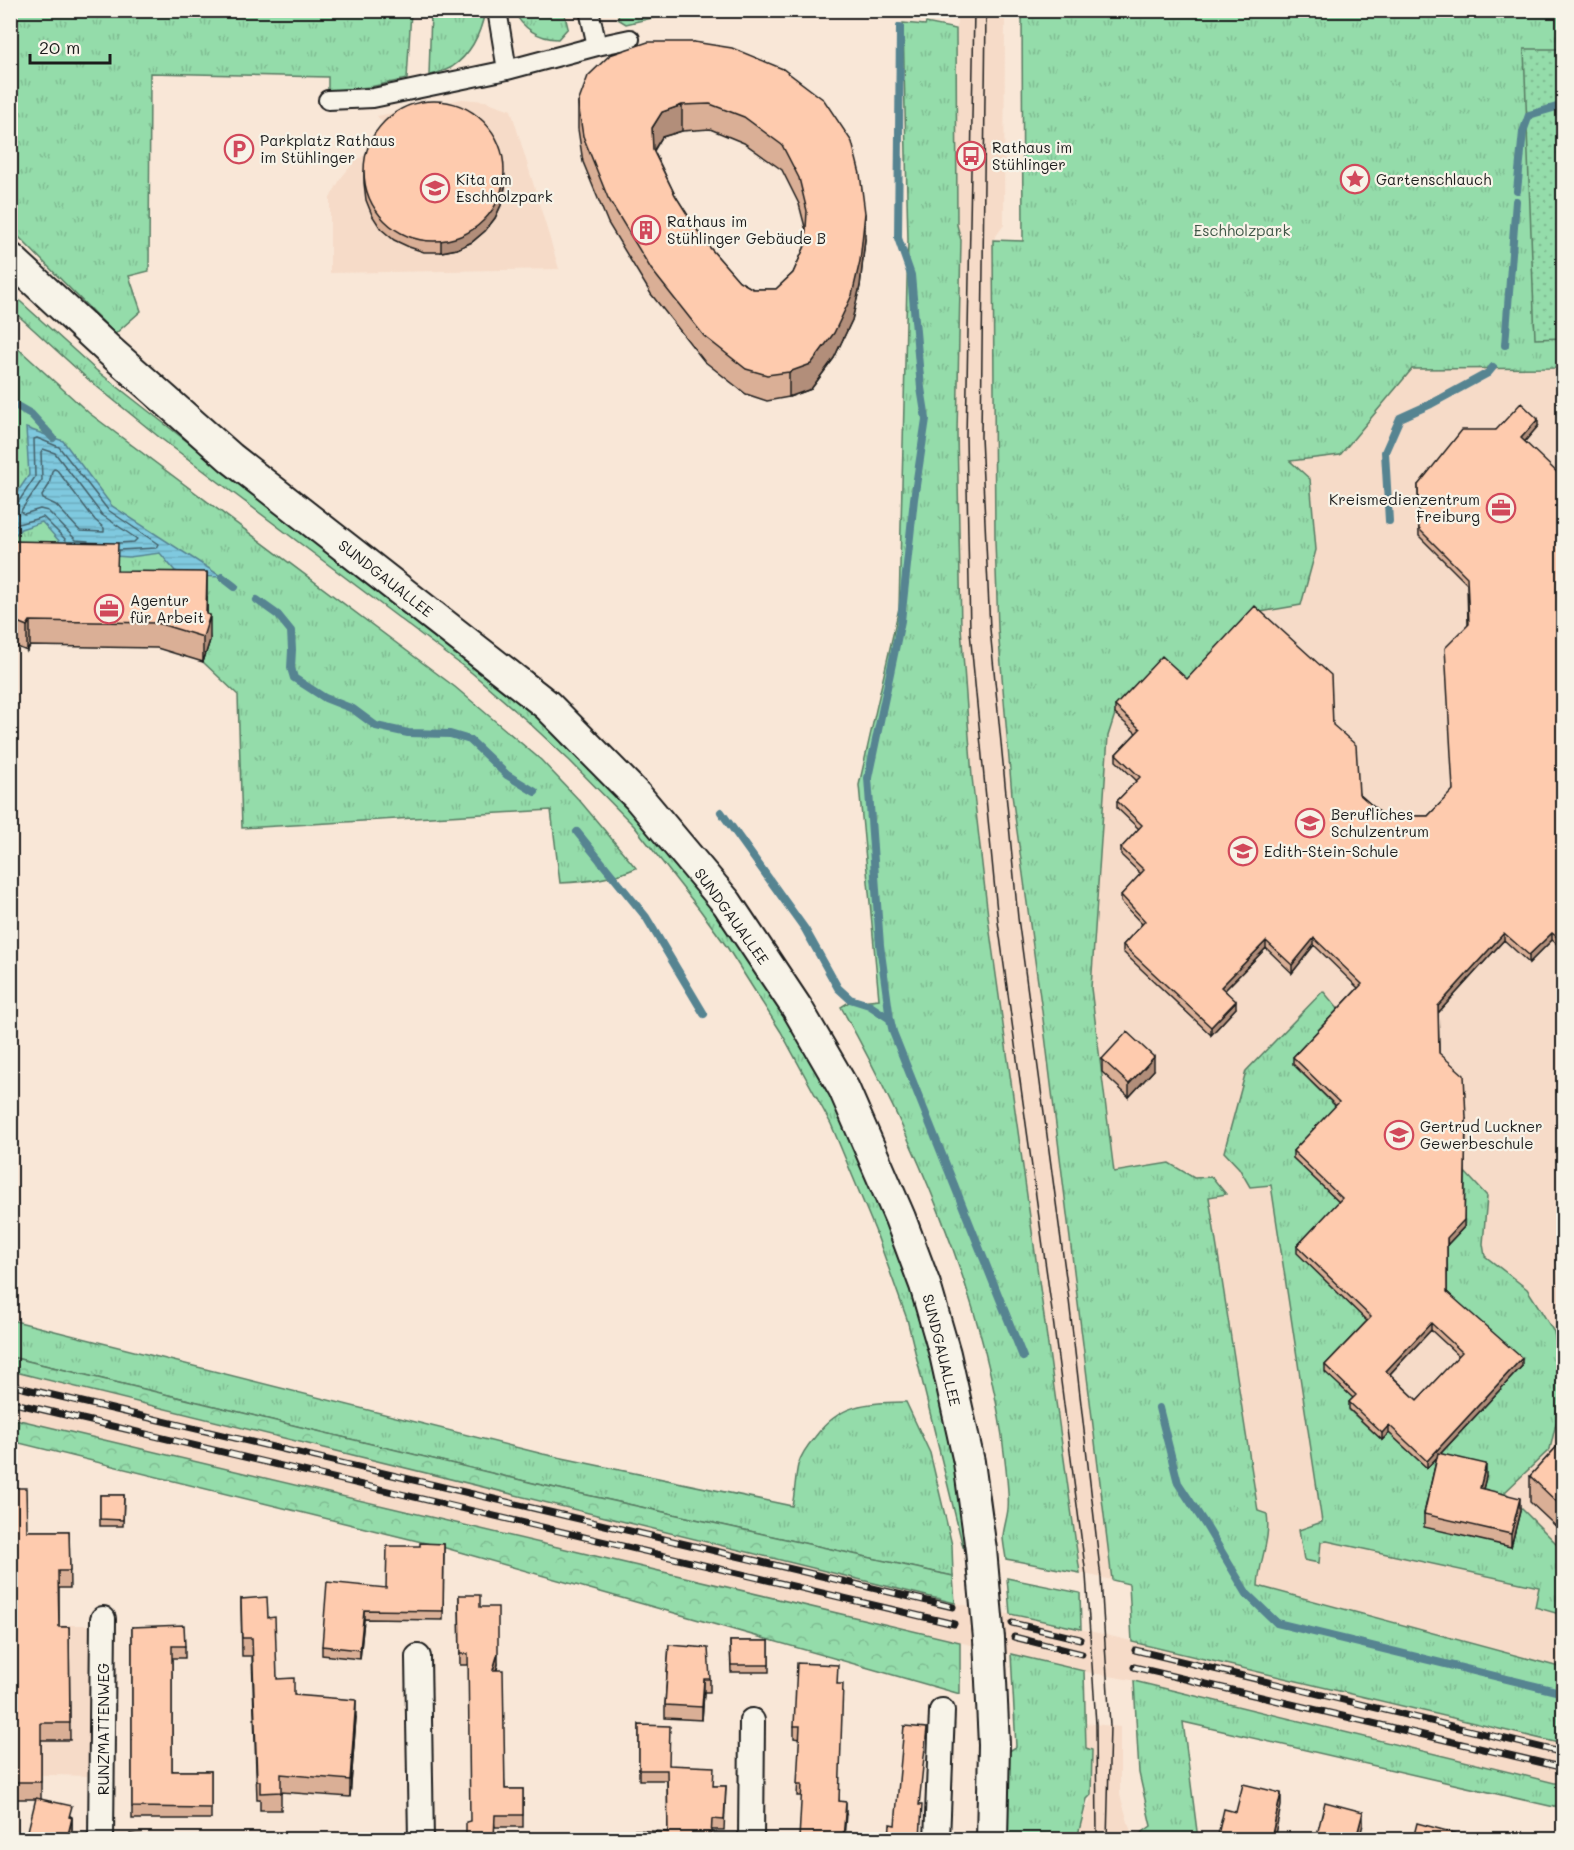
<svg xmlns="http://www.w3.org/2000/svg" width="1574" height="1850" viewBox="0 0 1574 1850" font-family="Mali,sans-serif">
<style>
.built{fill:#f6dbc8}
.grass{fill:url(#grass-tufts);stroke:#587c63;stroke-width:1.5}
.forest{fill:url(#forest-crowns);stroke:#587c63;stroke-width:1.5}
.garden{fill:url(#garden-dots);stroke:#587c63;stroke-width:1.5}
.water{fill:url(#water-rules);stroke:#578491;stroke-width:1.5}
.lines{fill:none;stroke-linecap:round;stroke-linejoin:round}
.shore{stroke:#44616a;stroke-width:1.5}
.stream{stroke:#578491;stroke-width:8}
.pedestrian-casing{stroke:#1c1c1c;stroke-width:22}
.minor-casing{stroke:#1c1c1c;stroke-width:28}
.tertiary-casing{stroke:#1c1c1c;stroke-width:34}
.pedestrian{stroke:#f7f3e8;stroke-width:18}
.minor{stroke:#f7f3e8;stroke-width:24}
.tertiary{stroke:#f7f3e8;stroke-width:30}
.tram{stroke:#1c1c1c;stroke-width:1.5}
.rail-casing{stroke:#1c1c1c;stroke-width:7}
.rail{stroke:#f7f3e8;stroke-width:4.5;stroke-dasharray:14;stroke-linecap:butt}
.tertiary-bridge-casing{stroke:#1c1c1c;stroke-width:34;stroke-linecap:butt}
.tertiary-bridge{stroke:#f7f3e8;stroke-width:30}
.wall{fill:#daaf96;stroke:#1c1c1c;stroke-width:1.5;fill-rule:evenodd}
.shaded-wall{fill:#b28e7a;stroke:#1c1c1c;stroke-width:1.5}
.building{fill:#fecbae;stroke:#1c1c1c;stroke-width:1.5;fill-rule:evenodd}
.labels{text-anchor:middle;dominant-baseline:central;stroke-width:4.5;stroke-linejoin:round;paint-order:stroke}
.poi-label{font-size:15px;fill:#1c1c1c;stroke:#f7f3e8;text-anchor:start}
.park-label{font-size:15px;fill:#405647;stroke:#f7f3e8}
.street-label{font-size:15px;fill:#1c1c1c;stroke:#f7f3e8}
</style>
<defs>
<pattern id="grass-tufts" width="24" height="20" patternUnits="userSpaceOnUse" patternTransform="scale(1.5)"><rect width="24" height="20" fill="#94dcaa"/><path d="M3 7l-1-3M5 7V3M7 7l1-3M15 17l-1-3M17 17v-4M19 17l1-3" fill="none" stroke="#7fbc92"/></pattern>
<pattern id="forest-crowns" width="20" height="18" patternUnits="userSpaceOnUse" patternTransform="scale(1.5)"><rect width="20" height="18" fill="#94dcaa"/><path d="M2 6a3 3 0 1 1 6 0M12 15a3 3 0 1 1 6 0" fill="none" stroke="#7fbc92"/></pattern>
<pattern id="garden-dots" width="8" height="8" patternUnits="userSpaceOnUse" patternTransform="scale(1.5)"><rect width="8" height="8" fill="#94dcaa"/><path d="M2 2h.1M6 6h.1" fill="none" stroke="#7fbc92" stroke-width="1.8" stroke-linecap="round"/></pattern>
<pattern id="water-rules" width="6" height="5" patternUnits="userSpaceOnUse" patternTransform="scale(1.5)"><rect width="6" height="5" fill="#7fc9df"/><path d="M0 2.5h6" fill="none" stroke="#6dacbf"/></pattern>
</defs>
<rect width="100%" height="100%" fill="#f9e7d7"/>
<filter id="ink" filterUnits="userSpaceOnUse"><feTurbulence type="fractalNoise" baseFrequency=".0167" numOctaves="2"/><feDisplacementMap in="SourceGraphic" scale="12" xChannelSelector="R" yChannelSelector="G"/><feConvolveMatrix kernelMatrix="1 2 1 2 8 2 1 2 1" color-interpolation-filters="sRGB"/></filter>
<g filter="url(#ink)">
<path class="built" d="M957,11H1005L1004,225L993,240L998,629L1009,771L1042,1011L1079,1304L1112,1580L1080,1573L989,925L972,777L961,627L957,433L961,240L957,225Z
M462,99L485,101L511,110L559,269L330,273V198L341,178L355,161L371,151L388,129L377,116Z
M1563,368V1668L1258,1586L1144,1491L1044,610L1289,461L1340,455L1412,369Z
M11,1371L955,1603L1081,1629L1563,1744V1785L1137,1681L1081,1671L11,1418Z
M11,1625H93L91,1776L11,1774Z
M1086,1723L1120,1727V1795L1133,1839L1077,1840L1078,1831L1092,1795V1749L1087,1748Z"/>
<path class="grass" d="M10,11H411L407,79L370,87L328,91V77L150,73L149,271L129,276L141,311L115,334L11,229Z
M431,11H485C481,32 471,54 452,67C445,71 436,73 429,76Z
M514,11H564L568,28L558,39C539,39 522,28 514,11Z
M619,11V10L682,11L626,24L618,19Z
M1022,11H1563V368L1412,369L1340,455L1290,461L1310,479L1316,550L1301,605L1255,613L1211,709L1162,663L1115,714L1108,736L1091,988L1114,1172L1169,1163L1194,1178L1212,1177L1226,1194L1209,1197L1258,1511L1267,1514C1271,1540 1259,1561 1258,1586L1563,1668V1744L1132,1642L1129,1584L1112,1580L1042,1011L1012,795L998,629L995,540L993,240L1023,241Z
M903,23L925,25L926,23L956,29L957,225L961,240L957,433L961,627L972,777L989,925L1080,1573L1006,1559C1005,1551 1003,1543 1003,1536C1004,1527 1007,1518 1008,1509C1010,1491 1004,1455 1002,1436C981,1292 912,1134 841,1007L849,1002L879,999L859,785L899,608L908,240Z
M11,293L96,370L212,461L441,633L592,764L703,889L767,983L837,1103L885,1217L918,1303L949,1424L969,1548L963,1547L907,1319L875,1230L831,1124L781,1032L727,947L700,910L634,826L570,761L525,719L472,673L159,437L90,381L11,309Z
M11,342L89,413L455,687L541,760L580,801L636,868C612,879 587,882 560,883L551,810L242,828L238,695L203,662L210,640L11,566Z
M1323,991L1339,1010L1293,1064L1339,1110L1293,1158L1342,1205L1393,1301L1356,1402L1349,1410L1382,1440L1389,1433L1427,1468L1522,1366L1447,1300V1245L1464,1171L1487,1196L1483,1244L1485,1256L1527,1289L1538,1306L1554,1332L1561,1369V1402L1550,1449L1505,1492L1563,1550V1609L1559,1614L1535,1607L1539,1587L1327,1541L1321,1542L1319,1563L1304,1560L1299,1530L1322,1522L1271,1185L1250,1187L1239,1168L1224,1152L1246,1071Z
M11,1320L543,1454L792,1506C795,1493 795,1478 798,1465C801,1455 808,1445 815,1437C840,1403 866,1403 906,1402L930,1453L952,1545L953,1576L537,1484L11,1357Z
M1007,1578L1080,1593L1081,1629L1010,1614Z
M1011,1654L1084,1671L1086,1748L1092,1750L1091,1795L1087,1799L1077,1839L1006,1840L1009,1751L1016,1747Z
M1134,1681L1563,1785V1809L1183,1722L1198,1839H1133L1151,1826L1139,1773Z"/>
<path class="forest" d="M11,1357L537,1484L953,1576L955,1603L11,1371Z
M11,1418L960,1642V1694L442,1547L11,1441Z"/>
<path class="garden" d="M1524,49H1563V338L1535,339Z"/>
<path class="water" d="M26,428L63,441L112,506L222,577L192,576L175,571L160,553L129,557L70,553L42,522L21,529L11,539V499L14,497L29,475Z"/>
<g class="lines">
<path class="shore" d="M54,469L57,470L95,520L104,528V532L80,531L56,505L43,499L42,496L49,485L52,471Z
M10,504L19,501L35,477L34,439L37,438L59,447L108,510L158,544L156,548L119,550
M10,531L18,524L43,517L66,540
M88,541L76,540L48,511L40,509L24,514L21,512L22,509L42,480L41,452L43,449L55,453L102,515L137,539L134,542L119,543"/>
<path class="stream" d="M900,27L898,238L911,275L921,388L926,419L914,499L901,621L868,778L880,945L890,1019L893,1032L1023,1357
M1517,191L1523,132L1529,115L1560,106L1564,100
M1505,345L1516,201
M10,402L31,414L53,438
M1389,521L1385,452L1400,418L1431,404L1488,373L1493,367
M222,577L235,587
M257,600L278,615L291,631L292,650L291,668L294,678L325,698L353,709L376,726L408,733L450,734L470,740L507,775L535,792
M721,812L805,929L838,988L850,999L869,1005L890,1019
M577,832L646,917L704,1014
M1159,1408L1178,1483L1205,1524L1247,1594L1277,1623L1564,1693"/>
<g class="pedestrian-casing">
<path id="pedestrian" d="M497,10L507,70
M589,10L597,46
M328,100L373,98L507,70L597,46L630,39"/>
</g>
<g class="minor-casing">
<path id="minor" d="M418,1657L421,1840
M101,1840L103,1619
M751,1840L752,1721
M937,1840L942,1711"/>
</g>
<g class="tertiary-casing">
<path id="tertiary" d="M10,258L110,351L231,458L547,705L638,797L727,903L797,1008L844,1089L900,1218L925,1285L945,1354L969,1462L981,1550
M989,1639L994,1745L992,1840"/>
</g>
<use href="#pedestrian" class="pedestrian"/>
<use href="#minor" class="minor"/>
<use href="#tertiary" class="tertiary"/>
<path class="tram" d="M974,10L966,438L970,632L998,922L1051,1304L1086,1575L1096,1724L1097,1840
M986,10L981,437L990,629L1018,918L1069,1300L1101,1578L1110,1726L1107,1840"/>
<g class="rail-casing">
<path id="rail" d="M10,1385L953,1607
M10,1402L954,1624
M1012,1623L1080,1639
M1014,1637L1082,1654
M1135,1650L1564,1753
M1134,1667L1564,1768"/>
</g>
<use href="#rail" class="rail"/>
<g class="tertiary-bridge-casing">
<path id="tertiary-bridge" d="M981,1550L989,1639"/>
</g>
<use href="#tertiary-bridge" class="tertiary-bridge"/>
</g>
<path class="wall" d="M694,42L865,239L860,286L852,320L834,358L811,389L789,397L767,401L746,394L704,361L651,294L608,223L583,162L578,129V103ZM710,129L744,143L782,170L799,204L806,231L805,246L793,273L776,289H753L739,281L704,241L675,195L654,151L662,137L682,131Z
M364,172L505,187L502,203L495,218L485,231L472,242L457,249L441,252H424L409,247L394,240L381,229L372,215L366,200L364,183Z
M1538,426L1524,442L1563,508V949L1552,940L1529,963L1504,940L1438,1013L1439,1053L1464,1227L1447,1245V1292L1522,1366L1440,1454L1486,1477L1483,1489L1520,1511L1511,1547L1424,1527V1514L1437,1457L1427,1468L1389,1433L1382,1440L1349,1409V1402L1353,1398L1325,1372V1365L1367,1321L1297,1253V1246L1339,1202L1293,1158V1151L1336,1106L1293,1064V1057L1358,988L1314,945L1292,973L1266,948L1225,990L1236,1008L1211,1035L1123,952V945L1142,924L1121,902V895L1141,874L1121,855V848L1139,829L1117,808V801L1137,781L1116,761V754L1136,733L1115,714V706L1187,679L1333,725L1359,794L1384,816H1428L1453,791L1468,625L1467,584L1419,536L1418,485L1496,430ZM1431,1330L1459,1356L1417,1400L1390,1374Z
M10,541L207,597V614L210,640L203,662L157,648L30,646L27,651L10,644Z
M1102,1059L1154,1070L1129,1097L1102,1072Z
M1563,1216V1229L1559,1225V1219Z
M1563,1440V1533L1530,1502V1476Z
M10,1488L27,1531H69L70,1588H59V1627H69L70,1740H41V1799L72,1817V1830L36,1799H10Z
M100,1495H124L123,1526H100Z
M444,1544L443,1620L364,1619L360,1659L322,1655V1646L386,1588L420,1546Z
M459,1595L480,1607L498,1664L497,1670L505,1789H523V1827H495L468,1665H460Z
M241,1599L268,1618L277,1679L294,1695L356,1717L350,1797L281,1792V1810H260V1799H257L252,1656H242Z
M132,1627L185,1646V1658H172V1771H211V1819H132Z
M730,1641H769V1672H731Z
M669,1645L710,1679V1692H704L702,1720L665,1718V1705Z
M837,1684L839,1801L846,1814L801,1796H797L800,1739L794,1738V1726Z
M639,1725L669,1765L714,1786H726L724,1830H712V1839H635L668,1832L667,1780H639Z"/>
<path class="shaded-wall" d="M682,105V131L662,137L652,153V128L662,112Z
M505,175V187L502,203L495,218L485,231L472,242L457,249L441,252V241Z
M865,213V239L860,286L852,320L834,358L811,389L789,397V372Z
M1538,419V426L1521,446V438Z
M207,572V627L210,615V640L203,662V637Z
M30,621V646L27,651V626Z
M1504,933V940L1438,1013V1006Z
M1552,933V940L1529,963V955Z
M1314,938V945L1292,973V965Z
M1266,941V948L1221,994V987Z
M1236,1001V1008L1211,1035V1027Z
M1154,1057V1070L1129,1097V1084Z
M1466,1118L1464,1227L1447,1245V1238Z
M1431,1323V1330L1386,1378V1371Z
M1522,1358V1366L1427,1468V1461Z
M1389,1425V1433L1382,1440V1433Z
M1486,1464V1477L1480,1501V1488Z
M1520,1498V1511L1511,1547V1534Z
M364,1610V1619L360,1659V1650Z
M498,1653V1664L493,1682V1670Z
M704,1679V1692L702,1720V1707Z
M356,1700V1717L350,1797V1780Z
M1281,1793V1806L1274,1839H1271Z
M846,1802V1814L844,1839H843Z
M1363,1812V1825L1359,1839H1356Z
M72,1818V1830L70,1839H67Z"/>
<path class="building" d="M648,42H694L732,48L783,69L824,100L852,142L860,174L865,213L860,261L852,295L834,333L811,364L789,372L767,375L746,369L704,336L651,269L608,198L583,136L578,103L588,76L610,55ZM710,104L744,117L782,145L799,178L807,211L805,246L793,273L776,289H753L739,281L704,241L675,195L653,150L652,128L662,112L682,105Z
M364 171a70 70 0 1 1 140 0a70 70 0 1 1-140 0Z
M1521,403L1538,419L1521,438L1562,477L1563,508V942L1552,933L1529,955L1504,933L1438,1006L1439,1053L1464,1075L1466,1118L1464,1220L1447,1238V1292L1522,1358L1427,1461L1389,1425L1382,1433L1349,1402L1356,1395L1325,1365L1371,1317L1297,1246L1342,1198L1293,1151L1339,1102L1293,1057L1362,984L1314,938L1292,965L1266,941L1221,987L1236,1001L1211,1027L1123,945L1145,921L1121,895L1144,870L1121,848L1142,825L1117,801L1140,777L1116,754L1140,729L1115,706L1162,656L1187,679L1255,606L1331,675L1333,725L1356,745L1359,794L1384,816H1428L1453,790L1445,648L1469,624L1467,577L1419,529L1418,485L1462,430H1496ZM1431,1323L1462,1352L1417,1400L1386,1371Z
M10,541L118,543L117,571L207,572L206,614L210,615L203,637L157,623L30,621L27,626L10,619Z
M1127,1032L1154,1057L1129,1084L1102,1059Z
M1563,1216V1223L1559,1219Z
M1563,1440V1508L1530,1476Z
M1438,1453L1486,1464L1480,1488L1520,1498L1511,1534L1424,1514Z
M10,1488H26L27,1531H69L70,1571H58L59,1627H69L70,1723H41V1782H10Z
M100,1495H124L123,1520L100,1519Z
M420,1543L444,1544L443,1611L364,1610L360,1650L322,1646L327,1582L386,1588L387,1546H420Z
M459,1595H480V1607H498V1653L493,1670H503L505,1789H523V1815H495L494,1839H466V1822L470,1821L468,1654H460Z
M267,1597L268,1618L275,1617L277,1679L294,1678V1695L356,1700L350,1780L281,1774V1792L260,1793V1781H257L252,1638H242L241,1599Z
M184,1625L185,1646H172V1771H211V1808L132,1807V1627Z
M730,1641H769V1665H731Z
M669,1645L708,1648L710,1679H704L702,1707L665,1705Z
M797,1663L838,1665L837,1684H843L839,1801L846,1802L843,1839H799L802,1784H797L800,1726H794Z
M639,1725L670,1726L669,1765L714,1767L713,1786H726L724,1820L712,1819L711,1839L668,1837V1839H635V1830L668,1832L667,1770H639Z
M904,1726L927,1728L919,1805H922L920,1839H889L890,1824L895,1825Z
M1243,1784L1281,1793L1271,1839H1217L1224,1809L1236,1812Z
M36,1798L72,1806L69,1817L72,1818L67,1839H26Z
M1325,1802L1363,1812L1356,1839H1316Z
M1417,1823L1477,1839H1413Z
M130,1834L170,1839H129Z"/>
</g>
<defs>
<g id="parking-ring" transform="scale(1.5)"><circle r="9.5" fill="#f7f3e8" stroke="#d1495b" stroke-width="1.5"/><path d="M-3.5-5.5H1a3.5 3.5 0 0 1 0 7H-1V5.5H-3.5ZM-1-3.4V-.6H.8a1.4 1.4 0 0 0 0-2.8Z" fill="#d1495b"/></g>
<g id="bus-ring" transform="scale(1.5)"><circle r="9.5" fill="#f7f3e8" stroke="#d1495b" stroke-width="1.5"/><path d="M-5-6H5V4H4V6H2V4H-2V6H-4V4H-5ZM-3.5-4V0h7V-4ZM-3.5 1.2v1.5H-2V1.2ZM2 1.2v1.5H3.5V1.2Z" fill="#d1495b"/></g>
<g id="sight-ring" transform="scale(1.5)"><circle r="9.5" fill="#f7f3e8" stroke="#d1495b" stroke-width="1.5"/><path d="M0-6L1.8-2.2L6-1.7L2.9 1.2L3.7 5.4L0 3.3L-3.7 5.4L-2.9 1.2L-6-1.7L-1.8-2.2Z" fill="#d1495b"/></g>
<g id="school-ring" transform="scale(1.5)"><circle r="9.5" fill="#f7f3e8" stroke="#d1495b" stroke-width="1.5"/><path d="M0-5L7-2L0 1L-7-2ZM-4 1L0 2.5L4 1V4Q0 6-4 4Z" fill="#d1495b"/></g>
<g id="building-ring" transform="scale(1.5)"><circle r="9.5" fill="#f7f3e8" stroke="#d1495b" stroke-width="1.5"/><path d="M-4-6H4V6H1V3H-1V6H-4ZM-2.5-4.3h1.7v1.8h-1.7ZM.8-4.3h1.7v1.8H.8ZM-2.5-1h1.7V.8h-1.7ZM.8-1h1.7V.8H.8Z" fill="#d1495b"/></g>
<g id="office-ring" transform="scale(1.5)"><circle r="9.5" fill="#f7f3e8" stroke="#d1495b" stroke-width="1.5"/><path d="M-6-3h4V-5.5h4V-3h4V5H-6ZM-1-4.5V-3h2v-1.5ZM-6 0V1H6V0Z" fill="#d1495b"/></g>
</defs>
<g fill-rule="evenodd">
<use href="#parking-ring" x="239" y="149"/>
<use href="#bus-ring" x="971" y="156"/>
<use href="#sight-ring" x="1355" y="179"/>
<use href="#school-ring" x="435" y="188"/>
<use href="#building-ring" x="646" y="230"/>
<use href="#office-ring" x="1501" y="508"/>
<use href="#office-ring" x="109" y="609"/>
<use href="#school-ring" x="1310" y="823"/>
<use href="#school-ring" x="1243" y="851"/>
<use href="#school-ring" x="1399" y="1135"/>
</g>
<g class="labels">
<g class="poi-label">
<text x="260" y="140">Parkplatz Rathaus<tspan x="260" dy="17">im Stühlinger</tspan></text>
<text x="992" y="147">Rathaus im<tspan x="992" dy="17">Stühlinger</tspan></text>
<text x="456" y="179">Kita am<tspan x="456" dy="17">Eschholzpark</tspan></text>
<text x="1376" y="179">Gartenschlauch</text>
<text x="667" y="221">Rathaus im<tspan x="667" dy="17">Stühlinger Gebäude B</tspan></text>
<text x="1480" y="499" text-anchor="end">Kreismedienzentrum<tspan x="1480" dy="17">Freiburg</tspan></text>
<text x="130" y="600">Agentur<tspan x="130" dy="17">für Arbeit</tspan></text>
<text x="1331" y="814">Berufliches<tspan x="1331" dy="17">Schulzentrum</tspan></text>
<text x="1264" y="851">Edith-Stein-Schule</text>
<text x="1420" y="1126">Gertrud Luckner<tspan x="1420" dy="17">Gewerbeschule</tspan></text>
</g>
<g class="park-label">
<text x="1242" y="230">Eschholzpark</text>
</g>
<g class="street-label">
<text transform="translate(386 578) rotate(38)">SUNDGAUALLEE</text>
<text transform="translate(732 916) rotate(54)">SUNDGAUALLEE</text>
<text transform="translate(942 1350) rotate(76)">SUNDGAUALLEE</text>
<text transform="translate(103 1729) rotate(-90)">RUNZMATTENWEG</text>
</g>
</g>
<rect width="1574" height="1850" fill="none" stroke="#f7f3e8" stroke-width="36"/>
<rect x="18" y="18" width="1538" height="1814" fill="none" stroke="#1c1c1c" stroke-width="2" filter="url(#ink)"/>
<path d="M30 54v9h80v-9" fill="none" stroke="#1c1c1c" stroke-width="3"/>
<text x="39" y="54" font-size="18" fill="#1c1c1c" stroke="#f7f3e8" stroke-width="4.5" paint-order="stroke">20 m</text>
</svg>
